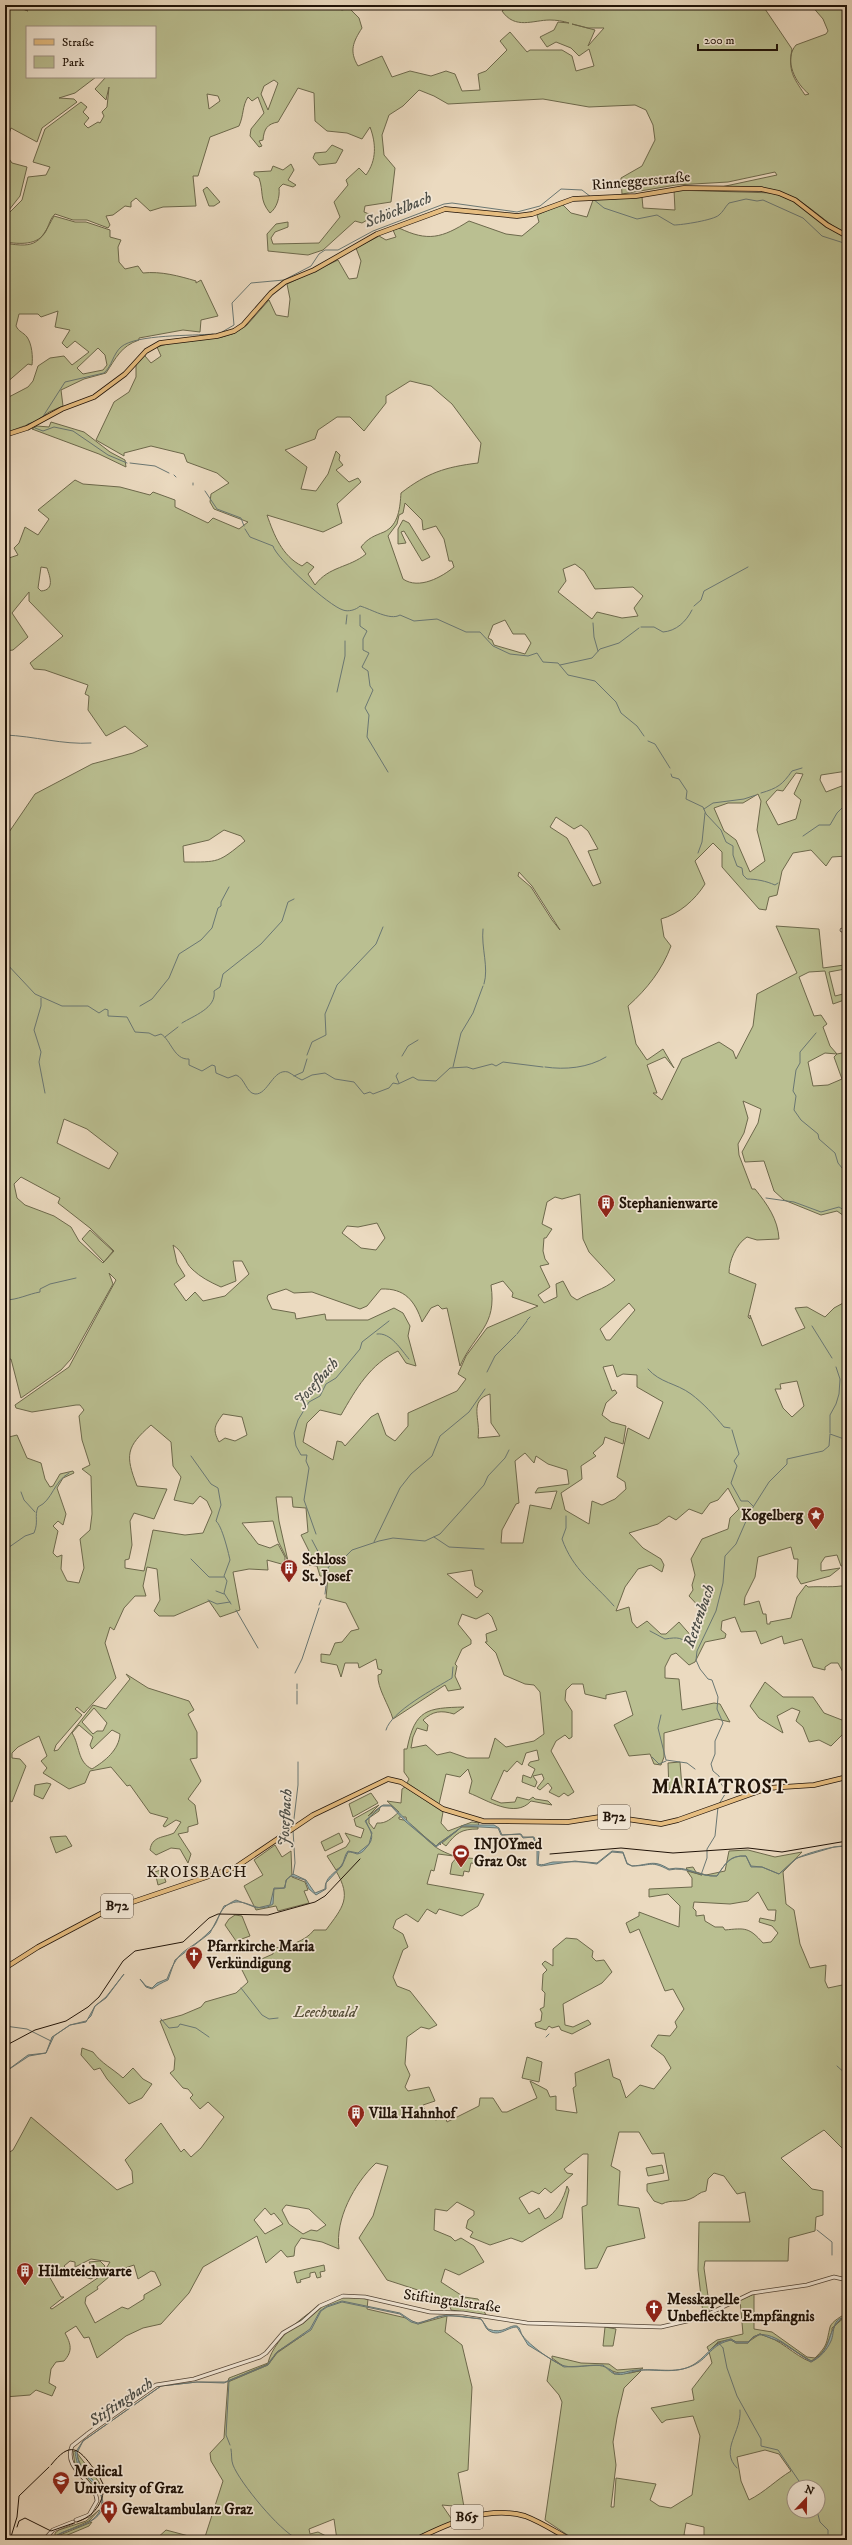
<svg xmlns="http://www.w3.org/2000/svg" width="852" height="2545" viewBox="0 0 852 2545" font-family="'IM FELL DW Pica',serif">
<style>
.green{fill:#babf91;stroke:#6d694c;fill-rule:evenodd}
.water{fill:#9bb9bb;stroke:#6a7773}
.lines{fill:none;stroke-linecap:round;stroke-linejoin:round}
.stream{stroke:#6a7773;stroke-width:1}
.minor-casing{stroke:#534536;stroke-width:4.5}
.major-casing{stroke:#201308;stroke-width:5.5}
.minor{stroke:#f2e7d6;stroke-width:3}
.major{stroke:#e6bd80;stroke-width:4}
.tram{stroke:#201308;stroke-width:1}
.labels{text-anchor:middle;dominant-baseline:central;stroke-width:3.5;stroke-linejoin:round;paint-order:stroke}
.shield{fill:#f2e7d6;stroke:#5f5346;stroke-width:1}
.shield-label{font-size:14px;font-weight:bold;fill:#201308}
.street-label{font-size:15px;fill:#201308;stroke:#f2e7d6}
.poi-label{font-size:15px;font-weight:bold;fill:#201308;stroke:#f2e7d6;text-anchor:start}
.park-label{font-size:15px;font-style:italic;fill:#564f38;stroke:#f2e7d6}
.water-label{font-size:16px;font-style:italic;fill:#4b4d47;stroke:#f2e7d6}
.neighbourhood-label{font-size:16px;letter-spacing:1px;fill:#201308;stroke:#f2e7d6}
.district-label{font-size:19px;font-weight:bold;letter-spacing:1px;fill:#201308;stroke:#f2e7d6}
</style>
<rect width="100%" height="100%" fill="#ebdac0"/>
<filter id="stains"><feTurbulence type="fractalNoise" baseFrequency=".005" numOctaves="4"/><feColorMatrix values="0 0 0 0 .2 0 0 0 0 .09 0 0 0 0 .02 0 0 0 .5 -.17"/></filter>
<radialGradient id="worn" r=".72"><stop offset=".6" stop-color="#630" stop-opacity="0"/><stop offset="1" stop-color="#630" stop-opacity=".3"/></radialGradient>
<path class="green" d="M5,5H21L23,9L28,11L23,9L22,5H317C324,10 333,5 342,10L349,8L359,18L362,28C353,42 349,51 358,66L382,56L392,77L410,71L431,76L446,71L455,74L462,91L480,90L478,74L486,71L507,50L500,41L510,32L527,52L530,50H562L572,56L576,71L594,66L589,49L579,56L571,48L556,42L547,47L540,37L554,30L558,22L569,23C563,21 556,20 550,20C533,20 515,30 502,11L510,5H768L765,9L792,49C788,71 793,77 805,95L809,94C796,84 783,60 796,45L826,34L828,31L823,19L811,5H847V234C830,226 819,214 804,204C778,186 752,187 721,187L777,175L775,172L728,182L676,185L622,194L621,178L642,166L655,140L653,125L646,110L635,105L589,107L543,99L448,104L434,96L419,90L403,106L389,115L382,135L384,155L395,168L391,202L365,206L364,212L374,216L362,223L355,221L323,250L308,255L268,251L267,234L276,224L288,222V227L275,232L271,238L273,244L319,243L340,217L334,202L348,185L346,180L359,168L366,175C377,160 376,143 370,127L362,139L347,133L327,131L315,121L314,93L298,88L278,122C267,124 264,129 263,140L259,141L262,146L259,147L250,136L251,129L264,113L258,97L252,101L248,97C242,106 244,115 239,126L210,137L198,176H193L196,206L163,207L150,211L136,198L131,202V207L125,206L113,215L106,216L110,225L108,228L87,220H73L55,214C50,219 49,225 46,231C38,246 19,244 5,242V217L22,200L28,177L46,175L50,167L33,162L45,129L81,102L87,107L83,112L89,118L84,124L88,128L98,122L100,123L104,116L102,112L107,107L109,87L106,100L95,89L106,77H155V27H27V77H96L75,93L59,98L74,99L77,102L42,128L37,142L11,128L5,145ZM572,24L588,28H604L588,46L595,30ZM274,80L278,83L268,110L261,94L264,86ZM207,94L218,96L220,101L209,109Z
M332,145L343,150L336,163L319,165L313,158L315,153L326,152Z
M5,153L12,163L27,167L20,196L5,215Z
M291,164L294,170L288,180L296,185L293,187L283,184L279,188C280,197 277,208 270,213C259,200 264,192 259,178L254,175V172L271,171L273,166L283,170Z
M207,187L220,202L214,206H209L203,190Z
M674,190L774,193L791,200L847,237V771L821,775L820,780L826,792L847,784V856L832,857L826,866L811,850L793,853L782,871L777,895L769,897L766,910L759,909L722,867V852L713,843L695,861L705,884C695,900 679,914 661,919L664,937L671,946C662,970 647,989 628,1006L636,1044L647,1060L663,1049L674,1068L665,1057L647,1065L657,1093H653L662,1100L682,1059L719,1042L733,1051L736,1059L753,1026L757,994L797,973L776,926L819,929L823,968L844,965L845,969L829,972L835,996L847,993V999L833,1004L825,971L809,972L799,977L814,1016L821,1015L827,1024L823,1027L830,1046L837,1054L847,1052V1218L837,1211L821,1215L784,1200L774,1191L764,1161L745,1162L742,1152L758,1123L761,1109L743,1101L748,1118L744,1133L738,1144L739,1155L752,1189H755C767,1204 778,1219 779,1239L757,1240L747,1237C736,1244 729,1261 729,1273L756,1284L748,1317L750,1319V1315L762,1346L805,1328L795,1308L807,1307L825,1317L834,1308L845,1302L847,1308V1565L841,1566L837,1555L825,1557L821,1563V1571L840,1568L830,1576L801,1584L797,1577L798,1559H794L791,1547L758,1557L755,1577L745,1597L744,1605L759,1601L763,1614H766L767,1624H770V1622L791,1618L797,1597L806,1585L808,1587C822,1586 833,1588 847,1585V1689L843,1684L846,1678L838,1663H831L825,1667V1670L813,1667L802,1639L784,1644L782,1636L761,1644L756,1631L741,1632L735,1617L722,1621L721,1630L726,1634L725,1638L705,1642L695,1662L689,1665L676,1653L671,1655L665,1667V1678L679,1679L682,1710L714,1703L720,1704L730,1722L717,1719L664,1733V1757L661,1765L654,1764L650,1754L629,1756L614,1725L633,1715L626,1691L606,1695V1699L585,1694L583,1684H572L566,1690L565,1700L572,1711V1737L569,1739L565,1735L556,1741L551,1751L574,1792L568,1796L564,1793L559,1797L549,1792L552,1788L548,1783L540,1790L537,1788L544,1779L542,1774L533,1776L537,1782L535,1787L522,1782L523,1775L531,1778L535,1769L528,1765L530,1762L539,1760L537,1750L526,1753L522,1765L517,1761L507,1772L504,1770L491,1799L501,1803L515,1802L517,1797L529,1800L533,1797L535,1799L548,1801L552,1805L531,1801C515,1819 487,1800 469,1793L472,1781L468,1769L460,1777L446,1774L439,1804L407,1783L409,1779L404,1772V1749H407C415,1709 427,1708 464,1707L454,1714C441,1710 433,1711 423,1720L428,1725L427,1731L417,1728L413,1737L411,1748L426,1745L437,1755L450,1752L467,1758H489L495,1738L506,1747L534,1741L544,1734L540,1692L534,1685L525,1684L504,1675L496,1653L485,1642H487L486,1634L497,1630L492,1617L488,1613L476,1619L462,1614L458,1624L471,1640V1644L462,1649L455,1664L457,1666L455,1676L461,1689L448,1691L445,1685L393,1719C389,1705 377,1688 378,1675L381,1674L382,1670L378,1669L376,1659L359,1668L358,1663H345L341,1677L337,1665L321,1662V1654L330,1655L335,1643L342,1642L351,1631L359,1629L346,1603L326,1598L328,1576H320L317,1566L309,1565L312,1557L301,1535L308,1532L306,1508L293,1507L292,1497H276L279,1521L288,1561L278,1541L273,1521L242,1523L258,1544L270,1548L278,1544L285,1557V1565L267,1560L268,1570L249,1569L233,1572L240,1610L220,1617L209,1601L174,1616H159L154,1611L160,1600L157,1569L147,1567L143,1586L146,1596H135L124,1608L114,1630L110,1627L105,1643L116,1678L84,1713L77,1707L75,1709L82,1715L56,1745L54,1751L58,1750L93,1705L106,1709L130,1679L126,1674L148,1688L189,1701L194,1710L188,1714L197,1732V1758L190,1759L201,1781L188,1799L195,1805L198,1824L188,1827V1832L178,1834L191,1854L188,1863L180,1849L171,1848L156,1855L150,1850C152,1836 163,1838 174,1833L181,1822L176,1820L165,1827L163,1826L168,1818L150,1813L130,1785L127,1786L111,1767L90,1771L85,1783L69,1789L43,1773L47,1768L41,1761L47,1756L39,1736L18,1747L12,1753V1758L20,1759L26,1766L12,1802L5,1798V1482L8,1478L5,1468V1438L17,1435L27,1458L41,1463L45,1479L50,1487L53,1486L60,1474L73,1471L74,1473L63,1478L57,1488L66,1514L63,1525L58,1521L53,1526L58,1531L53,1553L57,1557L62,1555L61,1569L67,1581L79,1583L84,1568L80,1539L90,1530L92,1514L91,1476L82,1469L90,1465L82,1440L79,1416L84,1410L80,1405H76L32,1412L16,1408L15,1405L69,1367L116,1280L109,1273L113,1284L71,1359L61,1370L21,1398L11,1359L5,1360V838L35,794L92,764L133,753L148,746L125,726L106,736L88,710L89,696L85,694L88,685L45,670L34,669L30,663L63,636L29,601V592L12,613L28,637L13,650L5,651V556L9,558L18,555L14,548L19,543L25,527L38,535L49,519L38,510L75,480L83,484L120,487L150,495L153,492L175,500V507L208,523L213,518L239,529L248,522L214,509L210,502L211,494L229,483L217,473L187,462L184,454L151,446L124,453V456L96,440L114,402L129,392L136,377V365L145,349V356L151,363L161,356L157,347L177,341L222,337L235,333L247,325L269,300L276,315L288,317L290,299L287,284L338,260L349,279L357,278L361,261L356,248L379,236L386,240L396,237L393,230L399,228C428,242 442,238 469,221L506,234L522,236L539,222L537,215L562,204L571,213L587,217L593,200L642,197L643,208L675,210ZM410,381L431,386L452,404L481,443L478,463C445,467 427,473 401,493C400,507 399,525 384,532C374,536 368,538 361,547L366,554C349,568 329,566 315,585L308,574L314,567L307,562L302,566C282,556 274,535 267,515L323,532L342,523L337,504L361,482L358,478L349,482L336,470L343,465L339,460L340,455L336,451L328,474L316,491L301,489L307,467L285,450L315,439L318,430L337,417H350L364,431L386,403V396ZM405,503L422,520L423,530L436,526L444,539L449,561H452L454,567C442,577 419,590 403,579L388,536L397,524L399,515L403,513ZM575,564L584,571L595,589L633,587L643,596L634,608L638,616L622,618L597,612L592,619L558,592L566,581L563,569ZM41,567L47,568C50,577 55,590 41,591L38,588ZM505,620L513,634H525L531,643L525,654L494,645L492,640L488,638L493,625ZM796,773L803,774L794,794L801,800L796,819L778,825L766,802L777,790L783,791ZM758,794L761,801L757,830L765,861L750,872L736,840L724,831L714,808L728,803H743ZM556,817L574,829L581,825L588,831L598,849L588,851L601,883L593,886L567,838L550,827ZM224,830L241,836L245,841C218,863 219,862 184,862L183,846L209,840ZM519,872L532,886L560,930L552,920L531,887L518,876ZM825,1053L837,1054L834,1057L842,1079L828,1085L813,1086L808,1062ZM64,1119L87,1129L118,1153L109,1169L57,1143ZM21,1177L60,1198L58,1203L90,1228L114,1251L103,1263L79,1241L71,1227L54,1216L25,1205L17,1198L14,1184ZM580,1194L583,1239L589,1252L615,1280C604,1290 590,1292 577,1300L571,1296L563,1281L556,1284L557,1297L544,1303L538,1295L550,1287L540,1266L549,1264L545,1259L543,1251L544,1238H546L552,1229L542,1224L547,1202L555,1197L562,1199ZM377,1223L385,1238L376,1250L361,1248L342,1233L347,1226L358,1227ZM173,1245C184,1252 185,1263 192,1269C200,1277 210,1282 221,1287L236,1281L233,1261H242L249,1274L225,1296L203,1301L195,1292L186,1301L174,1284L185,1276L177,1263ZM503,1281L513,1293L512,1297L538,1306L487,1328L466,1356L458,1374L466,1379L457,1391L408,1413V1426L395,1441L386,1435L378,1413L371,1417L345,1446L342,1442L337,1441L333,1460L303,1442L307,1423L320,1410L341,1415C356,1389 370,1364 398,1351L406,1363L416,1366L408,1336L410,1326L403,1313L394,1308L368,1320H326L325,1314L296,1319L295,1313L272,1309L267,1298L268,1295L286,1289L294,1293L312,1292L360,1309L367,1306L381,1289C405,1288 415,1301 422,1322L431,1308L438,1305L442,1309L447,1308L460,1366C476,1331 497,1327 491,1285ZM629,1303L635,1310L610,1340H606L600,1329ZM613,1365L617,1377L623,1374L637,1375V1387L663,1402L649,1439L628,1428L617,1477L625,1482L626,1489L615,1499L602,1505L592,1501L589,1524L565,1510L561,1493L582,1479L581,1466L596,1456L593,1453L603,1444L605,1437L623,1444L626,1426L611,1422L602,1415L606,1403L617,1393L615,1390L612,1391L603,1367ZM797,1381L804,1406L792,1417L783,1408L775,1389H781L780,1384ZM490,1394L491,1423L500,1436L478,1438C481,1419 468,1401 490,1394ZM223,1414L242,1417L247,1435L235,1441L225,1438L219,1442C212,1429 215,1425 223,1414ZM151,1425L171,1442L173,1466L181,1477L174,1500L193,1504L200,1496L207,1501L212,1512L203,1533L185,1535L153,1530L144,1571L125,1568V1560L129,1559L132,1545L130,1521L134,1513L154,1519L167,1489L137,1486C125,1455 126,1447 151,1425ZM525,1453L534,1463L536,1456L548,1464L567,1470L569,1484L538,1488L535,1493L557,1491L551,1509L530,1505L523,1543H501L502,1530L516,1504L519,1503L515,1461ZM728,1488L739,1509L730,1518L728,1529L702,1539L691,1559L695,1575L692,1585L693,1590L689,1596L704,1612L693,1638L679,1622L666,1634H661L647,1621L637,1628L632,1622L629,1607L616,1611L625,1587L638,1569L651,1565L662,1572L664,1565L661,1559L643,1548L629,1533L658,1524L669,1516L676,1520L689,1509L702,1514L710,1503L718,1500ZM472,1570L475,1586L483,1591L477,1598L447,1574ZM94,1708L107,1723L103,1731H97L93,1734L82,1722ZM79,1725L93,1737L90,1745L92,1749L112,1730L120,1734C119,1750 105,1761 92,1769C77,1762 80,1745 72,1733Z
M54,216L75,222H86L110,230V237L121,240L118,247L119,262L125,269L138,266L143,273C161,271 179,276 196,281V283L201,280L218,316L201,320L200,332L183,330L139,338V340C121,346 116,358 106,373L84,379L61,390L63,406L49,412L35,422L5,433V399L28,387L33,381L38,366L50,358L64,356L72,365L89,352L75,341L67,348L62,343L70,330L55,327L58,311L41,317L38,314H19L16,326C19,332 23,332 27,337C32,344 33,357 32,365L28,364L5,384V243C37,249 40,242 54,216ZM98,348L105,355L107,365L103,370L83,374L77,368Z
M51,422L84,432L110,452L125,460L126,467L99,454L32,429L37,426L49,427Z
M403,520L409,523L430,557L422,561L404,531L401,532L406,543L398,544V529Z
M90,1230L113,1251L104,1262L82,1239Z
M846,1231H847V1277L843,1264Z
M765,1682L783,1697H813L824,1713L847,1722V1735L843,1734L831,1746L819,1740L809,1742L803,1727L796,1721L800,1711L792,1708L777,1716L783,1733L759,1718L750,1706Z
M680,1762L682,1788L669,1791L668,1763Z
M47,1783L51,1784L43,1799L34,1795L35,1785Z
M405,1787L443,1812L441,1823L448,1831L472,1822L479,1823L478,1826H461V1827H478V1829C461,1829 456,1833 446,1846L442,1843L458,1830L439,1843L441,1845L439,1843L436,1846L407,1822L406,1817H399V1819C411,1820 423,1837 432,1844C437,1849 446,1853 454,1856L438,1854L434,1871L431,1870L427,1884L484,1894L478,1906L462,1916L439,1909L436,1914L427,1909L418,1922L406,1914L396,1920L393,1928L403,1934L408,1947L403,1950L393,1977L397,1986L410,1991L437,2025L429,2029L421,2027L407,2037L405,2064L410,2075L405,2087L408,2091L429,2087L435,2101L423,2105L428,2117L436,2120L445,2116L447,2122L479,2106L480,2098H493L502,2112H507L537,2098L530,2081L547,2090L550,2097L556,2096V2110L577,2113L573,2088L576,2086L575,2073L609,2059L613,2077L620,2080L626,2098L640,2085L654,2089L671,2068L664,2056L651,2046L658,2035L670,2036L677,2027L675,2022L684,2009L673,1989L665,1991L639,1929L630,1933L626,1923L639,1916V1912L679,1927L680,1906L668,1894L649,1897V1889L692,1887V1878L687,1871L702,1875L689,1871L686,1868L693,1867L696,1872L706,1875L725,1871L729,1851L748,1850L775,1857L802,1852L783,1872L786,1904L794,1910L800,1944L810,1968L826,1965L825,1981L828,1988L847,1984V2153L824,2130L781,2158L812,2189L823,2191V2215L816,2217L815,2231L789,2238L788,2261H705L704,2268L710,2310L703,2314L698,2270L699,2222H750L745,2192L737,2194L724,2176L714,2173L708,2179L706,2191C699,2192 696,2197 690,2199C681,2203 671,2199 662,2204L654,2201L647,2191V2184L669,2180L664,2153L652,2154L639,2132H619L611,2166L620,2171L618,2205L639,2208L645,2238L607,2247L597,2268L585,2269L582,2207L587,2205L588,2154H583L564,2169L567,2173L573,2174L551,2193L545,2188L539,2194L532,2191L519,2198L529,2214L539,2208L545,2219C556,2214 564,2198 567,2186L569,2190L562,2218L522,2242L511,2238L490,2245L470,2237L473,2232L466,2228L468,2220L474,2215V2211L457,2202L447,2211L435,2209L434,2230L451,2237L455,2241L461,2238L474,2246L484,2262L459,2275L445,2269L441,2282L464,2297L478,2299L486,2315L451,2310L450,2306L427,2293L387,2280L359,2238L373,2216L388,2166L376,2163C354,2184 335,2219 339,2249L322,2242L301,2238L295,2247L294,2256L287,2257L281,2250L266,2263L257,2236L203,2267L189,2293L161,2324L143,2328L126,2336L97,2358L89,2337L84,2338L76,2326L65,2333C71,2344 73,2351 64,2361L56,2362L51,2369L49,2383L56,2387L52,2396L36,2390L30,2395L5,2397L8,2386L5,2387V2155L13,2150L31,2117L117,2190L133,2183L132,2171L125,2160L161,2123L181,2152L184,2149L191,2157L201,2148L224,2117L208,2102L200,2109L190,2098L193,2095L188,2089L183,2088L170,2073L174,2070L175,2058L160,2021L182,2015L201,2007L205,2002L236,1993L248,1982L241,1968L273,1954L274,1948C287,1947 306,1941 314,1930H326C343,1907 352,1898 336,1871L342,1866L336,1870L327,1856L346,1847L350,1841L345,1833L361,1838L364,1829L356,1826L354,1819L379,1805L368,1816L380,1807L379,1811L369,1818V1823L374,1829L377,1823C386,1824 392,1818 399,1812L387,1801L401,1803L402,1789ZM758,1892L768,1910H776L775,1921L760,1918L759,1922L772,1926L778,1933L771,1942L763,1943C749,1927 745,1928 725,1930L723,1927H715L705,1921L704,1915L696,1916V1911L693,1908L694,1902L730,1904L748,1901ZM286,2205L309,2209L326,2225L317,2231L311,2230L303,2234L289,2224L282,2210ZM265,2208L271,2215L274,2213L283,2224L265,2234L254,2220ZM91,2259L110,2262L102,2275L52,2309L50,2308L64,2297H61L49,2276L60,2267L66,2273L71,2269H67L64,2266L70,2261L75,2262V2267ZM134,2265L138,2279L151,2271L155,2272L161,2285L144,2295V2299L128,2309L122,2307L95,2323L85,2303L86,2297L98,2289L97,2287L116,2271Z
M371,1793L378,1803L353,1817L349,1804Z
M339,1833L343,1842L325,1851L321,1842Z
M66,1836L72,1846L56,1853L50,1837Z
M275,1845L282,1857L291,1851L292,1877L305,1882L308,1890L304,1891L309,1903L278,1911L276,1906L256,1910L244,1886L263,1875L254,1860Z
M457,1857L490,1860L491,1865L471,1863L469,1872L464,1871L463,1876L450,1874L452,1863Z
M166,1868L162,1871L166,1882L158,1885L155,1872Z
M235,1915L242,1916L250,1936L236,1941L225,1925L229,1919Z
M566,1938L577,1939L593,1951L592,1957L596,1961L604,1960L612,1972L602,1983L563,2004L565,2025L573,2027L588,2020L591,2024L572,2034L561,2030L559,2026L552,2028L549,2026L546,2030L536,2027L535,2023L541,2021L542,2013L540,2009L544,2007L545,1993L542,1990L543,1974L547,1970L542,1964L545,1961L553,1966V1949Z
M82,2048L93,2052C102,2064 112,2068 123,2078L133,2068L143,2079L152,2084L142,2098L129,2104L107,2079L100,2068L94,2070L81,2055Z
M527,2057L542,2062L539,2082L522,2078Z
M662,2165L664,2173L648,2176L646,2168Z
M100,2261L105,2266L100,2273L91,2279L83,2276L82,2274L93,2269L89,2262Z
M324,2265L325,2271L320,2272L321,2277L317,2278L315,2272L310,2273V2277L300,2280L301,2282L297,2283L294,2272Z
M754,2294V2329L772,2332L807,2357L815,2358C828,2345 826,2344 830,2327C832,2321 842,2316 847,2313V2535L845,2539L704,2540V2527L686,2523L684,2535L692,2537L691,2540H575L545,2520L562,2402L559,2395L547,2381L551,2359L563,2366L552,2358V2356L581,2363L609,2364L617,2370L643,2368C634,2375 617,2375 609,2369L614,2374L641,2371L624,2388L617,2418L613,2442L616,2465L611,2507H614L616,2478L656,2484L650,2500L659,2506L671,2508L692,2495L700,2436L693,2416L666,2420L662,2423L651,2408L694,2400L692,2389L712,2363L709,2352L718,2343L731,2340L736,2343H748L753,2337L760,2334C781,2339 793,2355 811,2362C824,2354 833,2343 832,2328L846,2316C824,2328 836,2347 811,2361L781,2342L760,2334L748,2342H736L731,2339L718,2342L709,2351L707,2347L717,2340L743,2334L740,2300ZM765,2450L779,2454L791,2471C776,2480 765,2492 749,2500L741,2481L737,2457ZM794,2487H818V2511H794Z
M343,2296L368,2299L367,2309L406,2318L418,2324L447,2316L445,2332L462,2345L472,2387L468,2470L458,2473L464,2507L442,2505L453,2521L409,2540H337L334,2519L309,2529L310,2534L318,2532L334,2540H204L223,2481L211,2461L210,2453L224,2438L228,2382L268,2365L277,2353L306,2333L277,2352L268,2364L228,2381L229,2378L268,2363C274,2336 316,2303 343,2296Z
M605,2327L616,2329L613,2346H603Z
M73,2451L76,2452C78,2474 93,2476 100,2494L75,2465Z
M77,2453L99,2482L102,2490L101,2493C95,2477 79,2472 77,2453Z
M99,2510L89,2521L55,2536V2533L59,2530L86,2521Z
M92,2522L89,2526L58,2539L55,2537Z
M166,2530L200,2539L203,2540H155Z"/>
<path class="water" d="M383,1805H391C405,1818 420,1835 436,1846L464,1825H494L499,1828L502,1835L521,1834L523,1837H534L539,1852L538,1864C543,1866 547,1863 553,1862C567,1862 582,1861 597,1863L612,1851L623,1852L627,1863L632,1866C650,1865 653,1859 669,1869C688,1865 698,1877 717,1876C726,1863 729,1855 746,1856L751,1866L762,1867L779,1874C785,1869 790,1863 796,1859C805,1853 837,1845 847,1846L834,1847L797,1858L779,1874L762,1867H751L746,1856C730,1855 725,1864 717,1876C700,1877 686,1866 669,1870C650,1860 652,1866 632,1866L627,1864L623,1853L612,1852L597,1864L575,1861L541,1866L537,1865V1847L533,1837L523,1838L520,1834L501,1835L498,1828L463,1826L436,1847L406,1822L391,1806H381L366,1821C370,1832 377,1837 365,1849C364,1851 360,1854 357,1854C354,1853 352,1852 348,1852L342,1866L326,1883V1889L316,1895L309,1889L305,1880L291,1876L286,1880L285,1888L274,1889L273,1904C259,1914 250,1901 236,1902C233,1902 228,1905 224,1906L210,1933L175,1960L168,1980C161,1983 158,1985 152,1989L146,1987L140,1979L146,1986L152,1988L157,1983L167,1979C180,1945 187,1954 209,1932C223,1919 214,1910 236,1900L257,1908L270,1905L274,1888H284C288,1878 284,1881 293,1874L306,1880L315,1893L325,1889C325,1877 334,1874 341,1866C345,1861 344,1855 348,1851L358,1853L369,1844L372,1833L365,1821Z
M124,1974L106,1998L95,2006L86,2022L70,2025L54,2036L46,2053L29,2056L5,2072L28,2055L46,2053L52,2037L70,2025L86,2021L91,2016L95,2006L106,1997Z
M342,2301L400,2313L412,2321L418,2323L446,2315L481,2319L488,2329C504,2335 509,2324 517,2326C521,2328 520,2333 523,2336C528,2344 555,2364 565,2366C583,2370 599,2358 614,2373C623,2374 629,2370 638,2370C658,2369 679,2375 696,2363C710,2353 712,2343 731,2339L736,2342H748C767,2320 793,2354 812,2361C836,2347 824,2329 845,2316L847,2318C831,2316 835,2333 831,2341C827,2350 820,2358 811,2362L781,2342L760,2334L753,2337L748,2343H736L731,2340C710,2345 710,2357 694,2365C674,2375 657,2367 636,2371C629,2372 623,2376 615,2374C611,2373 607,2368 603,2365L564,2367L528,2345L517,2327C507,2327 499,2338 488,2330C485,2328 484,2322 481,2319L459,2316H439L418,2324L411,2322L400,2314L342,2302L327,2307L321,2311L311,2330L277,2352L268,2365L224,2383L197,2382L161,2386L83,2441L77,2453C78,2467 85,2471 94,2481C98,2485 100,2491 102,2497C109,2523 74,2526 58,2535C55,2536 54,2539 51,2540C64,2526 92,2529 100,2510C108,2490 88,2481 79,2468C77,2464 76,2457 75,2453L83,2441L161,2386L197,2382H225L267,2365L277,2352L310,2329L320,2311L327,2306Z"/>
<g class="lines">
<path class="stream" d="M593,199L604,208L637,219L657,215L674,225C682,225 714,220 719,215C723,212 725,207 729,203L746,199L757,201L763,200L803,218L822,236L847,244
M222,332L234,325L232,303L251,283L284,280L311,266L319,254L325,250H338L373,231L444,204L452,203L517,212L540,206L561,189L582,190L591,197
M42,418L65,382L104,373C112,366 113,354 121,347C136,334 193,336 213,334
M28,424L34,422
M35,428L43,431L54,427L73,431L108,455L127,463
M130,463L155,466L169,473
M174,475L176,477
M193,483V485
M205,491L217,509L241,518L244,526
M245,529L250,537L273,546C276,558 329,606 343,610C348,612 356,610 360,606C371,609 390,621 400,615L414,621L437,619L466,632H480L493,646L510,654L528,656L537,653L543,662L558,663L568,675L595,681L616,702L621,713L637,726L644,736
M694,606L701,600L704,591L748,567
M360,615V626L367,631L363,639V650L369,653L362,667L368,671L370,686L373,690L365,708L369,715L367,737L388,772
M593,623L594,637L598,651
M346,624L347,615
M641,627H654L663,632C676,631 686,622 692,610
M560,665L592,658L600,649L619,643L639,628
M337,692L345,656V641
M5,735C34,736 63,745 91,743
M648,741L655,744L670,768
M671,774L672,777L679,779L687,791L686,799L703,807L706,814L721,830L726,842L733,846V855L737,866L742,868L743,875L747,879C756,879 766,881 775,885L778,883
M761,793C778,788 782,785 792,771L802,768
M704,809L713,803L744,799L756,795
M803,836L819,825H830L837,813L847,803
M698,853L702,842L705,813
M483,929C481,948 489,967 484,984
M5,962L35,994L62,1006H88L99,1013L105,1009L108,1010V1016L127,1017L135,1032L149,1033L155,1036L161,1034C171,1040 174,1060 189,1059V1065L202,1071L212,1065L215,1066L216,1073L228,1078L236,1075C245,1078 246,1093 255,1094C268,1095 273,1068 288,1072C292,1074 297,1078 302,1080L312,1075L325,1073L335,1079L354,1082L364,1094L370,1092L373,1094L389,1088L393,1083L398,1084L413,1077L418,1080L436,1081L450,1068L467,1067L473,1069L492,1064L496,1066L503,1062L543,1067
M41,998V1006L34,1030L41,1052L39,1062L45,1093
M140,1006L152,999L169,978L179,954L201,940L212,928L218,908L221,906V902L229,887
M182,1023C193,1016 217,1008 214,991L220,987L223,974L261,944L282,921L288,902L294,899
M816,1033L800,1052V1063L796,1070L793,1091L796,1096L794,1110L801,1120L818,1134L819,1139L835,1153L838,1163L847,1174
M165,1037L178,1027
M307,1055L312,1042L326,1035L325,1014L337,985L376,944L383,927
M402,1056L408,1046L418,1040
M453,1067L461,1033L473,1013L483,986
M545,1067C565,1070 588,1068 606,1057
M398,1073L396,1076L399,1083
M294,1076L303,1072L307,1059
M766,1198L794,1202L821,1212L839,1207L847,1212
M5,1300C18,1300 28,1294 40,1292V1289L50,1284L76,1278
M527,1320L530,1317
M812,1326L832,1358
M377,1334C391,1332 401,1350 409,1359
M517,1334L527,1321
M648,1369C660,1383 676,1383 691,1394C703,1403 714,1415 724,1427L730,1428
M487,1372L495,1356L516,1335
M732,1430L739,1454L734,1461L737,1466L731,1483L741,1501H748L753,1506
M830,1433V1415L836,1404L839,1394L840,1379L836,1367
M191,1456L211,1484L218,1488L221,1505L216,1521C222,1526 228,1551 230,1560L224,1576L227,1581L224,1593L231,1604
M21,1492L24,1500L35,1512
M566,1516V1528L562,1539C573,1570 593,1582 614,1606
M316,1534L304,1500L309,1468L306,1461L307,1455H301L296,1446L294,1433L298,1420L309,1402L320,1396L326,1384L336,1378L360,1349L362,1342L389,1321
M434,1537L449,1547L484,1549
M312,1540L322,1559
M374,1542L400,1488L411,1474L432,1456L440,1436L469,1412L485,1389
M5,1550L25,1536L34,1533C39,1521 34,1517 38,1507C53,1500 53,1482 69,1473
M191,1559L209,1577H224
M328,1568L333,1561L343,1559L352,1550L379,1541L393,1538L425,1541L440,1534L484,1485L488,1476L505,1458L509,1450
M216,1591L224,1594
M325,1594L328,1568
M208,1600L217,1604L230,1602
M319,1605L321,1600
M236,1610L258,1648
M650,1631L665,1639C679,1637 680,1637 692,1646
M295,1673L302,1659L319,1608
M297,1684V1689
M297,1704V1691
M661,1715L658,1728L666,1760L687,1763L695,1769
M386,1730C391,1711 436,1688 452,1678L453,1667
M652,1757L659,1764L666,1761
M719,1804L727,1791L721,1784L719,1776L713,1771L711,1764L715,1754V1741L723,1723L717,1709L718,1697L712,1680L708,1679L700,1669L696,1660L697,1651L716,1611L723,1583L725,1556L736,1544L750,1512L769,1482L787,1464V1459L823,1451L829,1446L830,1434L847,1440
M293,1827L298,1785V1762
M293,1875L295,1863L293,1830
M701,1875L707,1858V1849L715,1836L718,1807
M241,1988L262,2015L269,2019L278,2018
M161,2019L169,2028L178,2027L180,2024L196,2028L209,2037
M5,2026L27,2029L51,2041
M546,2037L549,2034
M837,2066L847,2075
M817,2230L832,2242V2255
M718,2342L723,2348
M723,2348L727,2368L737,2396L761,2439V2446L778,2450L803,2487
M229,2381L226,2435L230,2445
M231,2449C232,2454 231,2460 233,2465C240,2483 280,2531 296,2538
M737,2468C719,2450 742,2432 740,2410
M817,2511L820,2522L828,2530V2534"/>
<g class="minor-casing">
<path id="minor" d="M842,930L847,933
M87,2434L156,2385L194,2379L260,2357L266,2353L283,2333L302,2322L320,2306L343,2296L365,2297L430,2312L463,2313L527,2323L661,2327L700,2318L752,2293L807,2285L834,2277L847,2280
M76,2520L89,2515L97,2501C96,2480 62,2470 72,2446L86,2435
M44,2540L53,2530L73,2522"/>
</g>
<g class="major-casing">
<path id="major" d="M5,435L27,428L62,409L94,397L125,374L146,351L160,343L217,336L234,331L243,325L271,293L285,282L314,270L377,234L445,209L517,216L532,214L573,199L636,196L684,188L761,189L779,193L795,200L827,225L847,236
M5,1968L38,1947L106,1911L236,1867L313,1815L388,1779L401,1782L443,1809L483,1821L568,1822L606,1816L661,1824L678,1820L768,1788L814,1785L847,1777
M415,2540C447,2524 488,2505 525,2516C541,2522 556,2532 571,2540"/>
</g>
<use href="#minor" class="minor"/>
<use href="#major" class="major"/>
<path class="tram" d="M550,1854L621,1848L673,1853L748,1848L782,1852L847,1841
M5,2046L35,2030L66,2021L88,2007L99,1997L123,1961L135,1951L183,1942L209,1918L218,1914L268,1915L315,1902L325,1896L360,1859
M51,2465C70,2441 78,2447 94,2469
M77,2522C94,2516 103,2504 104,2486L98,2474
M17,2527L19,2521L25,2518L51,2531L74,2523
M10,2540L17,2517L19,2496L49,2467"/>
</g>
<defs>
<g id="building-pin" transform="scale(0.9)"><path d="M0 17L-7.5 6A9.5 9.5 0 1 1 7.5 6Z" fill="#8f2418" stroke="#f2e7d6"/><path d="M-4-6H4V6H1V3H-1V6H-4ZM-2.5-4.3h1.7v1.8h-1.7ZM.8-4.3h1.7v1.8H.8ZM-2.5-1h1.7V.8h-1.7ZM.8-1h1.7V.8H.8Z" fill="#fff"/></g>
<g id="sight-pin" transform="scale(0.9)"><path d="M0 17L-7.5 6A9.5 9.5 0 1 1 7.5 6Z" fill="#8f2418" stroke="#f2e7d6"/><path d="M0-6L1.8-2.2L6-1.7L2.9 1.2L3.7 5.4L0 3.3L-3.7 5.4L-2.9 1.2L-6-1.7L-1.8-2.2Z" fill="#fff"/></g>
<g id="stadium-pin" transform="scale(0.9)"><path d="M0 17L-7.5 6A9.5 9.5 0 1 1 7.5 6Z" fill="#8f2418" stroke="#f2e7d6"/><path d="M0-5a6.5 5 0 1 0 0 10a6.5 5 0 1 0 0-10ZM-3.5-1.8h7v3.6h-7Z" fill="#fff"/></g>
<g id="church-pin" transform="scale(0.9)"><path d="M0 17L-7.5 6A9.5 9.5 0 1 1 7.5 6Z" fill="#8f2418" stroke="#f2e7d6"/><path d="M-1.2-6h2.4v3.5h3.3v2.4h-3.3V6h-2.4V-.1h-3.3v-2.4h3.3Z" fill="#fff"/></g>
<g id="university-pin" transform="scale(0.9)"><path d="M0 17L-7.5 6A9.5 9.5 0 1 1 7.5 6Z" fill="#8f2418" stroke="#f2e7d6"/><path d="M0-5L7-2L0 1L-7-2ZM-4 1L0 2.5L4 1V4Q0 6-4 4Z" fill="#fff"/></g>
<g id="hospital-pin" transform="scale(0.9)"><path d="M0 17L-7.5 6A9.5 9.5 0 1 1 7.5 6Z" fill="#8f2418" stroke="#f2e7d6"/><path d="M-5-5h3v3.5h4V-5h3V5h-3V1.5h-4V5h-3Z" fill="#fff"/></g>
</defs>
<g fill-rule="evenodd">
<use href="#building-pin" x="606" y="1203"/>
<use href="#sight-pin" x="816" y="1515"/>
<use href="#building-pin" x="289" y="1568"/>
<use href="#stadium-pin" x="461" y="1853"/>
<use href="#church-pin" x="194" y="1955"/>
<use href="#building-pin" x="356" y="2113"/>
<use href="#building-pin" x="25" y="2271"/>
<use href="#church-pin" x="654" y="2308"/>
<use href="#university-pin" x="61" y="2480"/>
<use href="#hospital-pin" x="109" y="2509"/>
</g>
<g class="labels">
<g class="shield">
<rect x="598" y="1805" width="32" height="24" rx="3"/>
<rect x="101" y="1894" width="32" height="24" rx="3"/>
<rect x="451" y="2505" width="32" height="24" rx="3"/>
</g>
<g class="shield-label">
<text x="614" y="1817">B72</text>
<text x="117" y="1906">B72</text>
<text x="467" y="2517">B65</text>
</g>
<g class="street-label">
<text transform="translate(641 181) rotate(-5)">Rinneggerstraße</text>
<text transform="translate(452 2301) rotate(8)">Stiftingtalstraße</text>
</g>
<g class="poi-label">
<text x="619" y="1203">Stephanienwarte</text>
<text x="803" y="1515" text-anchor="end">Kogelberg</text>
<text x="302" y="1559">Schloss<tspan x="302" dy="17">St. Josef</tspan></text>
<text x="474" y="1844">INJOYmed<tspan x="474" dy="17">Graz Ost</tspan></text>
<text x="207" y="1946">Pfarrkirche Maria<tspan x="207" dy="17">Verkündigung</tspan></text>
<text x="369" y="2113">Villa Hahnhof</text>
<text x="38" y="2271">Hilmteichwarte</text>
<text x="667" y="2299">Messkapelle<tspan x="667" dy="17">Unbefleckte Empfängnis</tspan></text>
<text x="74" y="2471">Medical<tspan x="74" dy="17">University of Graz</tspan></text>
<text x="122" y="2509">Gewaltambulanz Graz</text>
</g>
<g class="park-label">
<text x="325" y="2012">Leechwald</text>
</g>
<g class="water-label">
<text transform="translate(398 210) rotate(-22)">Schöcklbach</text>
<text transform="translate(316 1382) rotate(-48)">Josefbach</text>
<text transform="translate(699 1616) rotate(-71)">Rettenbach</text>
<text transform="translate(285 1818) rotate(-87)">Josefbach</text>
<text transform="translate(121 2402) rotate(-34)">Stiftingbach</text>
</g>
<g class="neighbourhood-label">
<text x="197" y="1872">KROISBACH</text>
</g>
<g class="district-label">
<text x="720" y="1787">MARIATROST</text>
</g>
</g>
<rect width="852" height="2545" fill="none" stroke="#ebdac0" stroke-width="20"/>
<rect x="6" y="6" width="840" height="2533" fill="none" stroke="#201308" stroke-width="2"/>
<rect x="10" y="10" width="832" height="2525" fill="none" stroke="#201308"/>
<rect x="26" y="26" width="130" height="52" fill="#f2e7d6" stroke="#9e9284"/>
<rect x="34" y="39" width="20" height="6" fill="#e6bd80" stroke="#9e9284"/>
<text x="62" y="46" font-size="12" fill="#201308">Straße</text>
<rect x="34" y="56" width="20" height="12" fill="#babf91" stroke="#9e9284"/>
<text x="62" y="66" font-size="12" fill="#201308">Park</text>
<g transform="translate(806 2499) rotate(22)"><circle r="19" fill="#f2e7d6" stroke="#9e9284"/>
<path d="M0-3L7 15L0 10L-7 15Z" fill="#8f2418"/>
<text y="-6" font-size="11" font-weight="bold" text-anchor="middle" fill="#201308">N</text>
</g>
<path d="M698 44v6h79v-6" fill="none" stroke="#201308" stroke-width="2"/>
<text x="704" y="44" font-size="12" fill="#201308" stroke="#f2e7d6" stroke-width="3" paint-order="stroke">200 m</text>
<rect width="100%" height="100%" filter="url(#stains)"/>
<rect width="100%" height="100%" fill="url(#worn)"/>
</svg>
